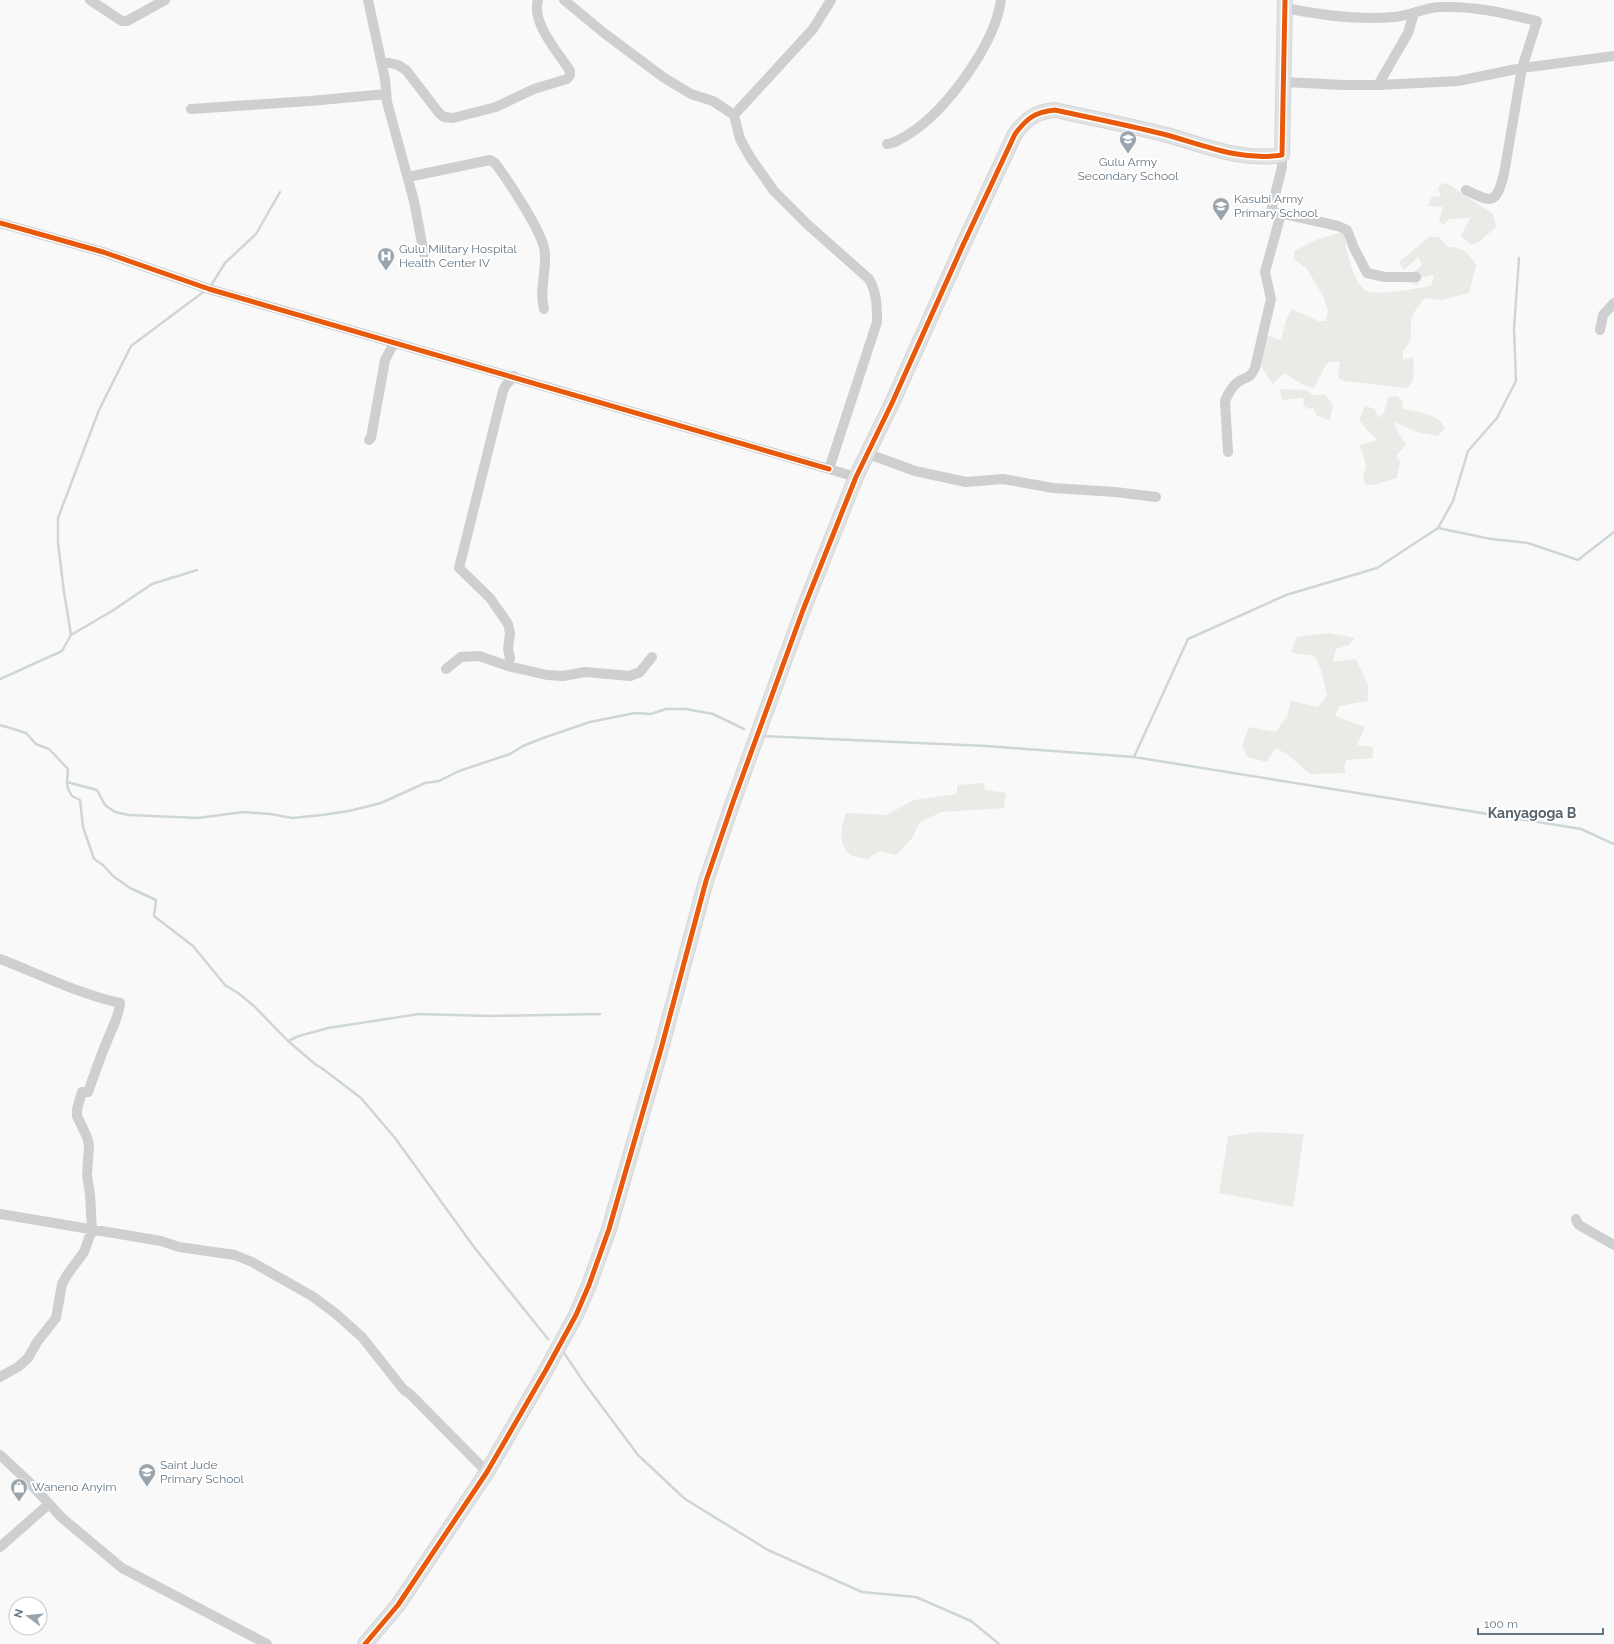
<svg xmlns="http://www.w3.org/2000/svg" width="1614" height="1644" viewBox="0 0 1614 1644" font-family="Raleway,sans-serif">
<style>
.green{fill:#e8ebe6}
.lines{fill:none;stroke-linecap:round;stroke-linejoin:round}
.stream{stroke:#ced6d9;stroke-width:2.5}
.secondary-casing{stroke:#d5d6d7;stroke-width:16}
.street{stroke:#cecfd0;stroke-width:10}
.secondary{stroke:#e1e2e2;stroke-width:14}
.cycleway-casing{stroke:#fff;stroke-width:8}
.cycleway{stroke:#e8590c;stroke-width:5}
.labels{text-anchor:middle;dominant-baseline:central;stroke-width:4;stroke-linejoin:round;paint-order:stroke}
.poi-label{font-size:12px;fill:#657683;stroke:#fff;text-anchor:start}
.quarter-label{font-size:14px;font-weight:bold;fill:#57646e;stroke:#fff}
</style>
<rect width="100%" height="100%" fill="#f9f9f9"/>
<path class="green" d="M1443,183L1448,184L1493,214L1496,227L1479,242L1471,245L1461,236L1470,218L1449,219L1444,225L1439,221L1443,207L1427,206L1432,197L1441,196L1438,188Z
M1343,232C1347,249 1351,282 1367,291C1378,296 1419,288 1431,286L1434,275L1423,277L1417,285L1406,282L1410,275L1422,265L1418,257L1404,270L1399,262L1429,237H1439L1448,247C1464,247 1468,253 1476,265L1469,293L1441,300L1425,298C1420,304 1411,314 1411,322C1410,337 1414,338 1403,351V360L1414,357L1413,381L1407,388L1344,381L1338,378L1340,361L1327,363L1314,388L1302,384L1284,373L1273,384L1256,359L1261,334L1281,340L1286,320L1292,309L1318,321H1326L1328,310L1323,296L1307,269L1294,259V251L1318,239Z
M1280,389L1306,390L1313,395H1325L1333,405L1331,416L1329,420L1317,416L1313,408L1308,409L1304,406L1303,398C1295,398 1290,400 1282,400Z
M1397,396L1403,402V409C1418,412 1438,413 1445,428L1438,436L1416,432L1395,422V427L1406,445L1396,456L1400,461L1397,478C1387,480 1377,486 1366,485L1363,478L1366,465L1360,445L1378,440L1368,431L1359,420L1365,406L1375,409L1378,418L1384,413L1388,397Z
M1329,633L1355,638L1349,645L1336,649L1333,662L1356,659L1368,685V701L1339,706L1335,716L1365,727L1357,745L1373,747V758L1346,760L1344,767L1346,773L1310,774L1287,754L1275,748L1267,762L1247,757L1242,746L1249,727L1276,732L1287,716L1291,701L1318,707L1327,695C1324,683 1321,663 1313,655L1299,654L1291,652L1297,637Z
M984,783L985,790L1006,793L1004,808L941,812L919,823L913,837L896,855L879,851L867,859C863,858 855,857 851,855C837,844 841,827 846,813L886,815L914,800L957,794V785Z
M1257,1132L1304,1134L1293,1207L1219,1193L1228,1136Z"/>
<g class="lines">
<path class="stream" d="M210,287L225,263L256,234L280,192
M1438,528L1491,539L1528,543L1578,560L1614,532
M71,635L112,611L152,584L197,570
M0,679L62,651L71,635L64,592L58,543V518L99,410L131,346L206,290
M0,725L26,733L36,744L49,749L68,769L67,782L68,789L72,796L80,800L83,827L94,859L103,865L113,876L130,888L156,900L154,916L193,946L225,985L238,993L254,1006L288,1041L315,1064L323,1069L361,1098L395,1138L474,1247L548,1339
M762,736L986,746L1134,757L1581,829L1614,844
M1134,757L1188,639L1286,595L1377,568L1438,528L1453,501L1468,451L1497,418L1516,381L1514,329L1519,258
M67,782L97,790L105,805L115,812L129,815L198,818L243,812L271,814L292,818L322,815L349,811L381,803L425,783L439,781L459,771L510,754L523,746L543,738L590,722L635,713L651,714L666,709H686L713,714L744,729
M288,1041L299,1036L328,1028L419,1014L489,1016L600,1014
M562,1350L585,1384L638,1455L685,1499L768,1550L862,1592L916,1597L971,1621L999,1644"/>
<g class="secondary-casing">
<path id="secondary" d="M365,1644L398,1605L487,1472L546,1370L576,1315L589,1285L609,1229L661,1049L706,881L733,802L803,610L856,477L892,403L963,245L1015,134C1027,118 1035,112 1055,110C1091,118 1127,125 1163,134C1201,144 1241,162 1282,155L1285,0"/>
</g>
<path class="street" d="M90,0L122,21H127L165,0
M368,0L385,79L387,102L414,201L424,254
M564,0L604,33L663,77L691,94L713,101L734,115L740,139L750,157L774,191L807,224L869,279C877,293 877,306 877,322L829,469L856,477
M1285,8C1319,15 1359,20 1394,17C1410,16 1425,7 1441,7C1476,6 1504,13 1537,21L1522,68L1504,174C1496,205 1492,203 1466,190
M381,61L398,65L406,70L439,113L444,117L453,118L496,107L534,89L567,79L570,75V71C558,52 531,23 538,0
M1284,82L1344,85H1378L1458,81L1522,68L1614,56
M1378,85L1408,33L1414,13
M191,109L310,101L386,94
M734,115L813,29L831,0
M887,144C896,143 902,138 909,134C946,111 995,44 1001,0
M1282,155V167L1271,211L1338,226L1347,230L1354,248L1367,273L1385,277H1416
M408,177L490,160L495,163C507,179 545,235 545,254C546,273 539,291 544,309
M0,223L103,252L209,289L829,469
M1600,330L1603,315L1614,303
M369,440L371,438L385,360L394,343
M1228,452L1225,401C1228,394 1232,386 1238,382C1247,376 1250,379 1255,368L1271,299L1265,272L1281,214
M866,453L915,471L966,482L1003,479L1053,488L1115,492L1156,497
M508,666L510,658L508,649L510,633L508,624L490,598L459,568L503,391L506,385L514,376
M446,669L461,657L479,656L508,666L547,675L563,676L585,672L630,676L640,672L652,657
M0,959C39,974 79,994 120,1003C119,1017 112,1028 107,1041C100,1058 94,1075 88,1092H82L77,1109V1116L87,1137L89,1145L87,1176L90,1194L92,1230L84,1252L67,1275L62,1284L56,1318L37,1342L28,1358L18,1367L0,1377
M0,1214L161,1241L179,1247L235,1255L252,1262L312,1296L335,1313L362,1337L403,1389L410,1394L487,1472
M1576,1219L1577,1222L1579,1225L1614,1245
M0,1455L28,1481L62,1518L122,1568L267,1644
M0,1547L49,1504"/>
<use href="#secondary" class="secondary"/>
<g class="cycleway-casing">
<path id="cycleway" d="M0,223L103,252L209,289L829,469
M365,1644L398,1605L487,1472L546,1370L576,1315L589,1285L609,1229L661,1049L706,881L733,802L803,610L856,477L892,403L963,245L1015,134C1027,118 1035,112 1055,110C1091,118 1127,125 1163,134C1201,144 1241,162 1282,155L1285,0"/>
</g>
<use href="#cycleway" class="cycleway"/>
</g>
<defs>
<g id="school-pin" transform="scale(0.9)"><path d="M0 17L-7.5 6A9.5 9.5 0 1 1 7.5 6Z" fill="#99a4ac" stroke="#fff"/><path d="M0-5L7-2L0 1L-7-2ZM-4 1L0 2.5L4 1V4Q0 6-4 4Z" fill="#fff"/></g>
<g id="hospital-pin" transform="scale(0.9)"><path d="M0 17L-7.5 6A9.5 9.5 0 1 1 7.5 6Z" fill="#99a4ac" stroke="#fff"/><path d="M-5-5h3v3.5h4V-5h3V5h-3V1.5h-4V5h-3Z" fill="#fff"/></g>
<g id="shop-pin" transform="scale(0.9)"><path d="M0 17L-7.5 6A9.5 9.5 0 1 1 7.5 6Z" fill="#99a4ac" stroke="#fff"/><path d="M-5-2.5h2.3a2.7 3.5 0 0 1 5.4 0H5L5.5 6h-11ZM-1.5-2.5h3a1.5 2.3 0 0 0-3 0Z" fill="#fff"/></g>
</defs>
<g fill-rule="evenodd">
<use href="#school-pin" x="1128" y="139"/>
<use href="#school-pin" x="1221" y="206"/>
<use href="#hospital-pin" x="386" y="256"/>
<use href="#school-pin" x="147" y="1472"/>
<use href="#shop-pin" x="19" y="1487"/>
</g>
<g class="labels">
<g class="poi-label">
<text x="1128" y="162" text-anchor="middle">Gulu Army<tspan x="1128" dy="14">Secondary School</tspan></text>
<text x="1234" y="199">Kasubi Army<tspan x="1234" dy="14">Primary School</tspan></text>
<text x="399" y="249">Gulu Military Hospital<tspan x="399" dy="14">Health Center IV</tspan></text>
<text x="160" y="1465">Saint Jude<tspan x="160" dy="14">Primary School</tspan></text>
<text x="32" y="1487">Waneno Anyim</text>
</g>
<g class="quarter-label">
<text x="1532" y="813">Kanyagoga B</text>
</g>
</g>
<g transform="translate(28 1616) rotate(286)"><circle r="19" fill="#ffffff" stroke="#c1c8cd"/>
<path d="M0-3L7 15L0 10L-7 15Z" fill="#99a4ac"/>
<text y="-6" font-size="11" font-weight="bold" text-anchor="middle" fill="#657683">N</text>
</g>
<path d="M1478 1628v6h125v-6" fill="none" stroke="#657683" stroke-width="2"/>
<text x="1484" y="1628" font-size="12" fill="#657683" stroke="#ffffff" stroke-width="3" paint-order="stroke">100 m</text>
</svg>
